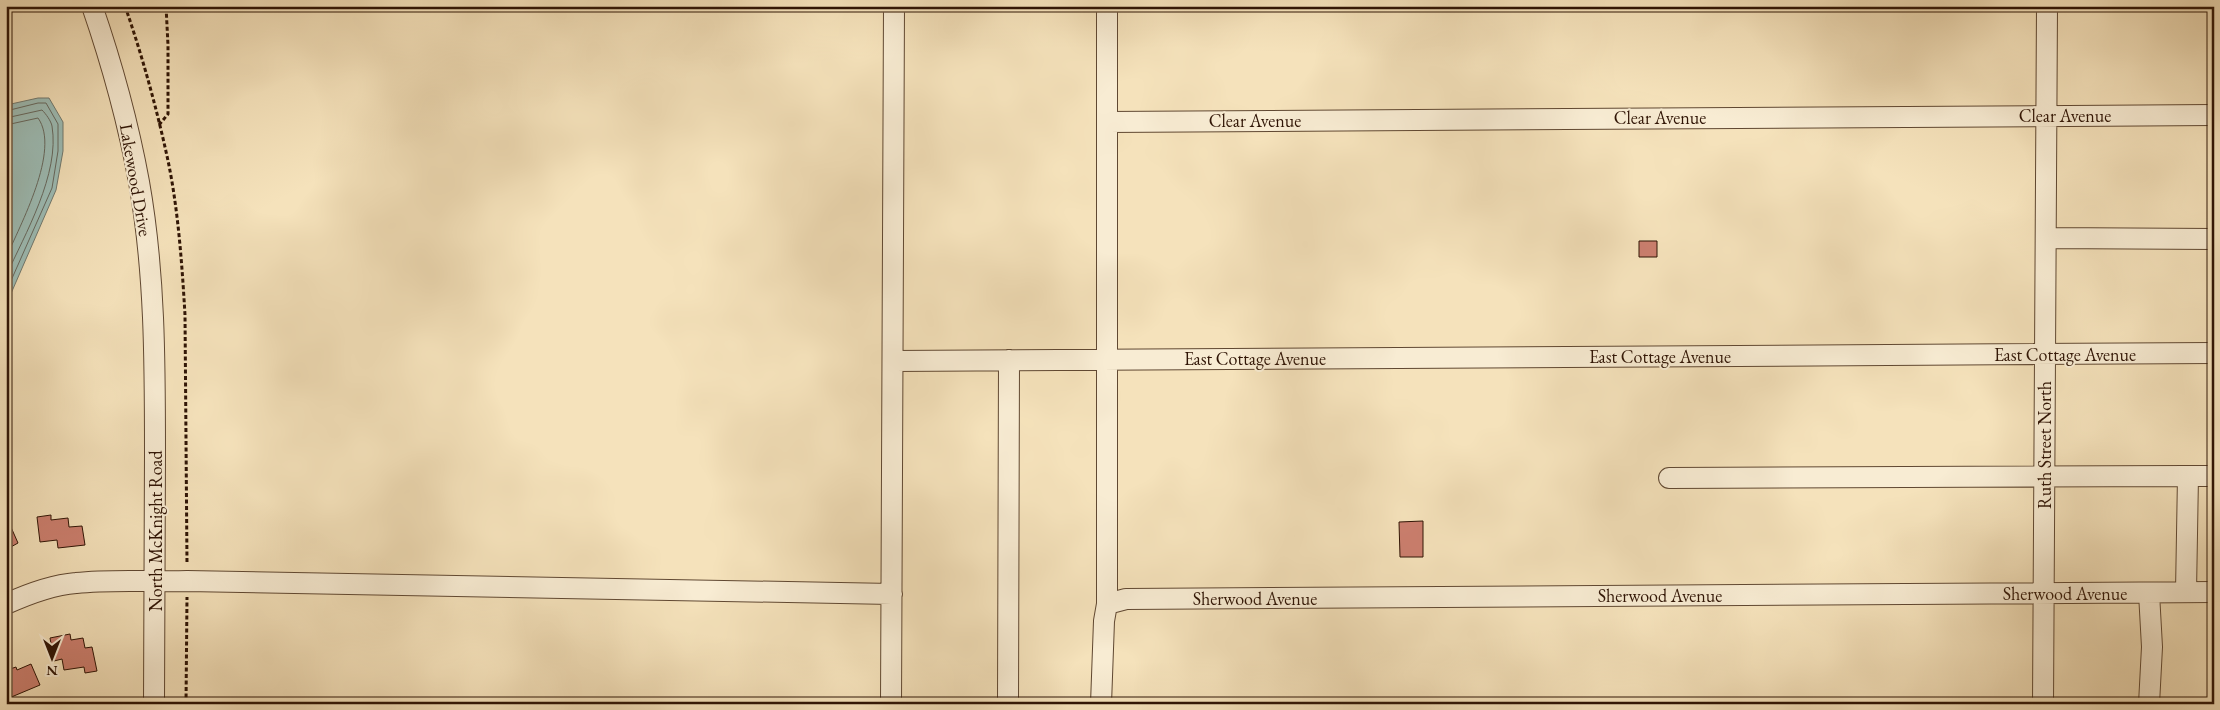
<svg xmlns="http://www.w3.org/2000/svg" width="2220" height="710" viewBox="0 0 2220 710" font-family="'EB Garamond',serif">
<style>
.water{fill:#9dbdb6;stroke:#71796f}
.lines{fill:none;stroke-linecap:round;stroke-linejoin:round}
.shore{stroke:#66685e;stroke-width:1}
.building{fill:#cc7f6f;stroke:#2f1405}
.minor-casing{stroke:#604832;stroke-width:22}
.path{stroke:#2f1405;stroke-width:3;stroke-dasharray:4 2.5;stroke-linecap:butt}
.minor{stroke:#f8ecd3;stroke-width:20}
.labels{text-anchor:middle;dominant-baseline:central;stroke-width:4;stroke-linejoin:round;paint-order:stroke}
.street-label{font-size:18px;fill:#2f1405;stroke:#f8ecd3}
</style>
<rect width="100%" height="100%" fill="#f5e2bb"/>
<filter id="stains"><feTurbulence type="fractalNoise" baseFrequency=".004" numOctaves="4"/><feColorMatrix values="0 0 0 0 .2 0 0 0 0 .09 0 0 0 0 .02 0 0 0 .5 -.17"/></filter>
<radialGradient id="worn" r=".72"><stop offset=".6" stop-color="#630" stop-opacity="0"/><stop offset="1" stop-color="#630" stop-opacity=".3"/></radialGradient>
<path class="water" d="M38,98H49L63,122V151L56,190L6,305V108L11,104Z"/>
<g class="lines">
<path class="shore" d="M6,111L38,103H46L58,124V151L52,188L6,292
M6,118L42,110C46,114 51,121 52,126C60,174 25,234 6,276
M6,125L38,118C61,150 20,225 6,258"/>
</g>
<path class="building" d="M1639,241H1657V257H1639Z
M51,515V520L68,518L69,527L82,526L85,545L58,548L57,540L40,542L37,517Z
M6,516L18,543L9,548H6Z
M1423,521V557H1400L1399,522Z
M70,634L71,640L83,638L85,648L92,647L97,671L85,673L84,667L64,670L62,659L54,661L50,638Z
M6,659L10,669L16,667L17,670L31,664L40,685L9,698L6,690Z"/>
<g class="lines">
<g class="minor-casing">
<path id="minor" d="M92,6C112,64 128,122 139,182C155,272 155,363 155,454C155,537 155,620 154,704
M1107,122L2214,115
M2046,238L2214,239
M893,361L2214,353
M1669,478L2188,476
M2186,592L2188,476H2214
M2149,593L2152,647L2149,704
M6,604C28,594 51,585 76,583C112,579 150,582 187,581L892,594
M1107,604L1126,599L2214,592
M891,704L894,6
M1008,704L1009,360
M1101,704L1104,621L1107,604V6
M2043,704L2047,6"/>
</g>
<path class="path" d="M125,6C142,55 156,106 167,156C178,206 182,264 185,315L187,564
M159,125L168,114V45L166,6
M186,704L187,597"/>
<use href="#minor" class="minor"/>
</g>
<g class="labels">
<g class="street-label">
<text x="2065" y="115">Clear Avenue</text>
<text x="1660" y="117">Clear Avenue</text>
<text x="1255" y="120">Clear Avenue</text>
<text transform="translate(136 180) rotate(80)">Lakewood Drive</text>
<text x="2065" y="354">East Cottage Avenue</text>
<text x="1660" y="356">East Cottage Avenue</text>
<text x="1255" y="358">East Cottage Avenue</text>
<text transform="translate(2044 445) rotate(-90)">Ruth Street North</text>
<text transform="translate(155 531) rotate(-90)">North McKnight Road</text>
<text x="2065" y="593">Sherwood Avenue</text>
<text x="1660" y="595">Sherwood Avenue</text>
<text x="1255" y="598">Sherwood Avenue</text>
</g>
</g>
<rect width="2220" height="710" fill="none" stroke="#f5e2bb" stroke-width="25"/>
<rect x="8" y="8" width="2205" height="695" fill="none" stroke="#2f1405" stroke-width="2.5"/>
<rect x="12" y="12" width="2195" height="685" fill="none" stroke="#2f1405"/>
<g transform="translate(52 658) rotate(180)" stroke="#f8ecd3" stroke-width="4" paint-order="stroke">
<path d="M0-4L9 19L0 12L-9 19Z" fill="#2f1405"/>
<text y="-8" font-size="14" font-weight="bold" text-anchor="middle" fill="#2f1405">N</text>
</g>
<rect width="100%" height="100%" filter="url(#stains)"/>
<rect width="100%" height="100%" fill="url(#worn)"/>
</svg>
